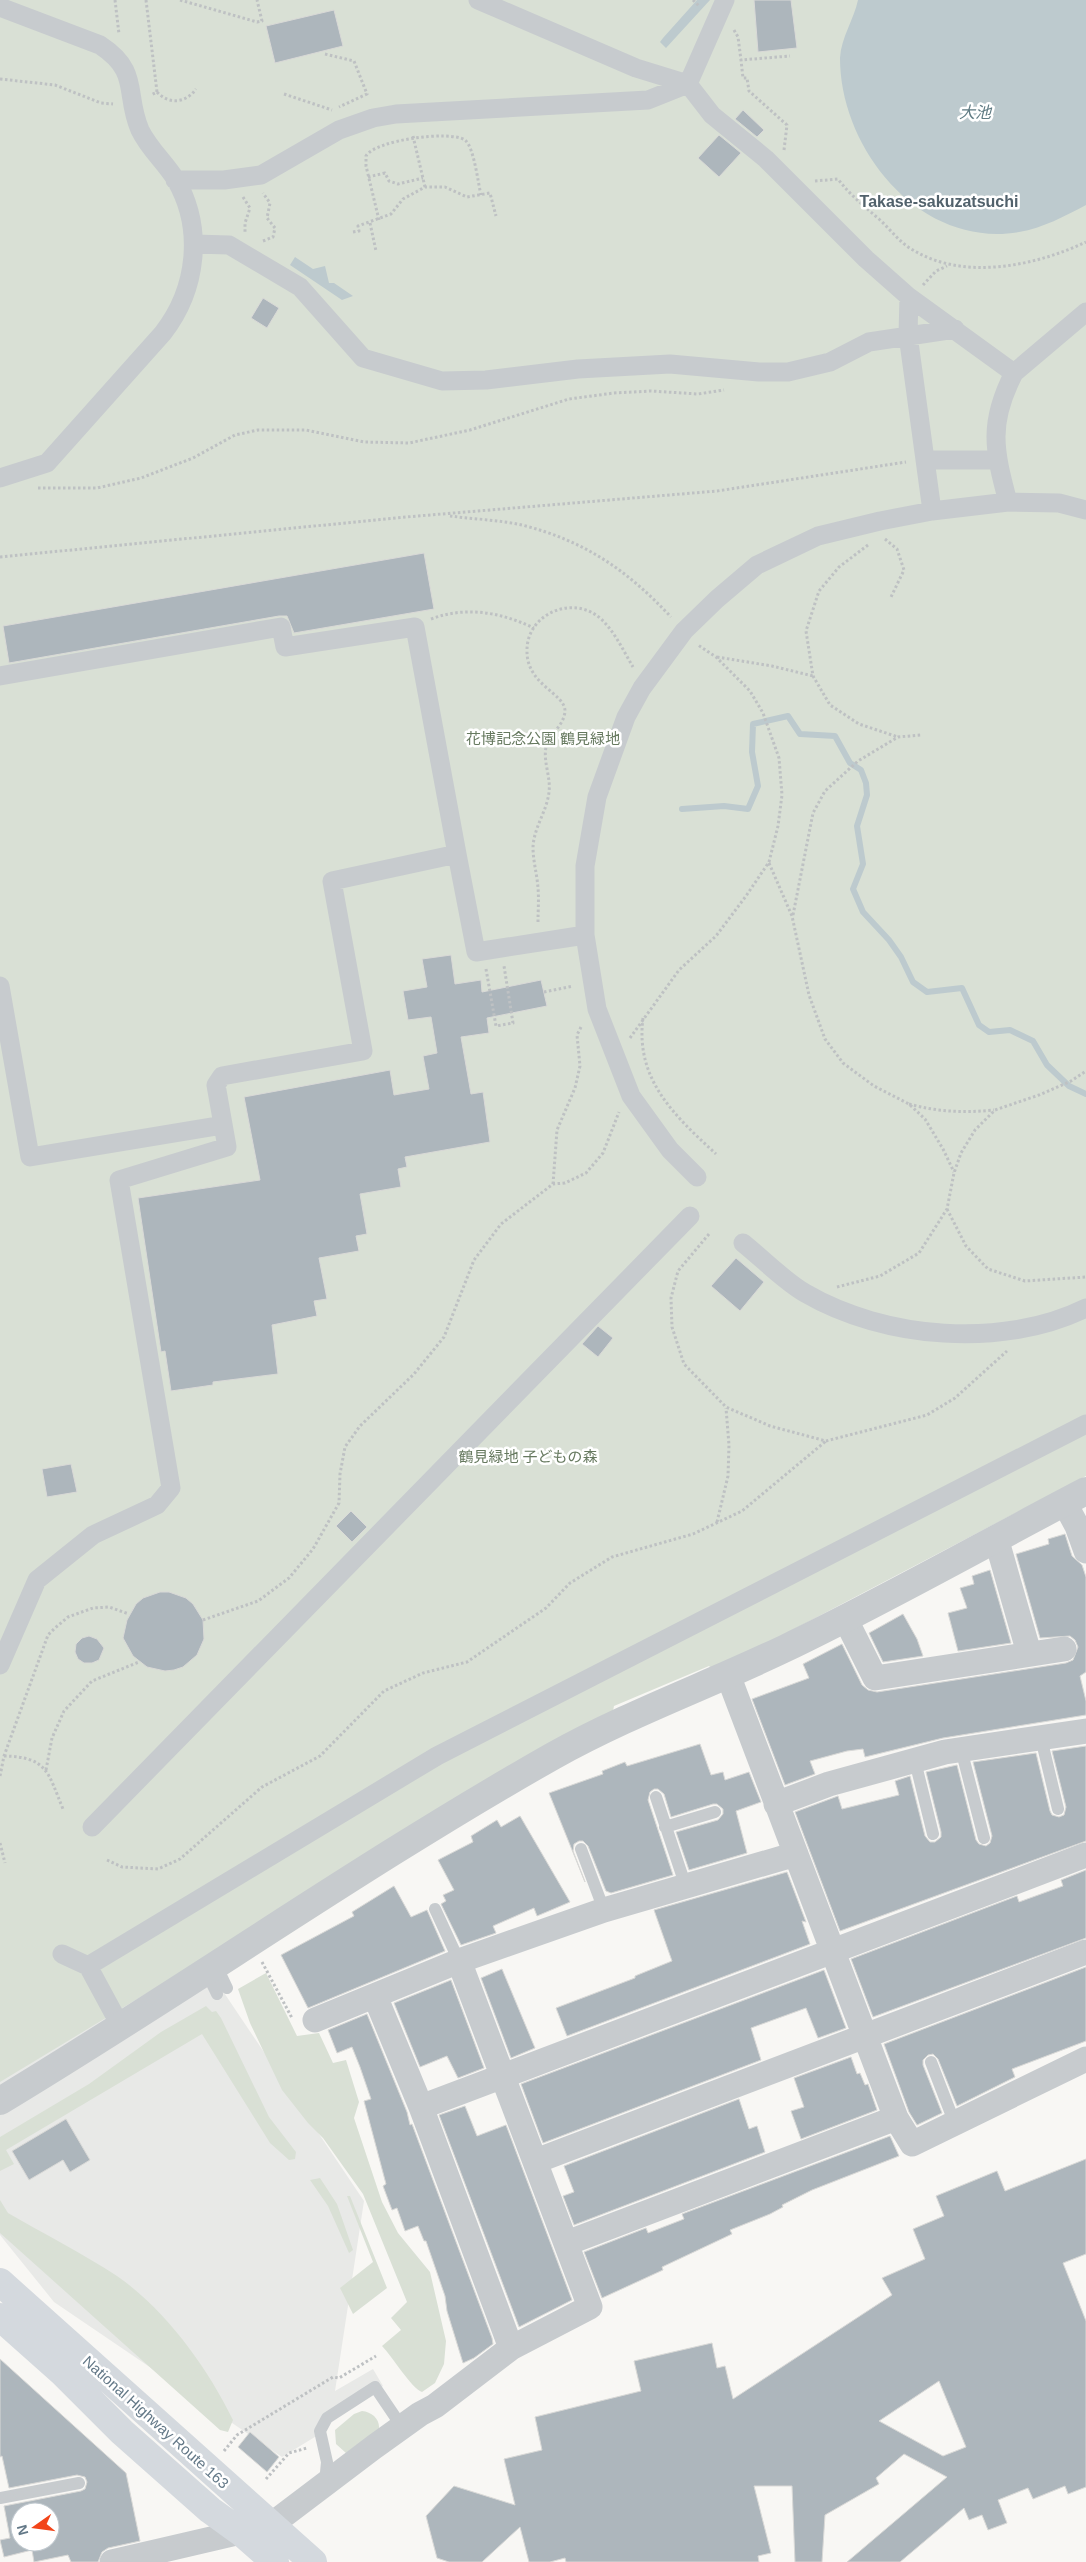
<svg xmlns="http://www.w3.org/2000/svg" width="1086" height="2562" viewBox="0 0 1086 2562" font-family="Arial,'Noto Sans JP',sans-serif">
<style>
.built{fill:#e8e9e7}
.green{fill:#d9e0d5}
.water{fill:#bdcace}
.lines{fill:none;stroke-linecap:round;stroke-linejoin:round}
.stream{stroke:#bdcace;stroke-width:6}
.building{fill:#adb6bc;stroke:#d9d9d7;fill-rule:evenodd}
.path{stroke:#bec1c3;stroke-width:3;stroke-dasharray:2.5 2.5;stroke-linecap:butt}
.service{stroke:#c7cbce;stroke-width:12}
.pedestrian{stroke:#c7cbce;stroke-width:19}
.minor{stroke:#c7cbce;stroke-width:25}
.tertiary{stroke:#c7cbce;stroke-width:28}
.trunk{stroke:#d4d9de;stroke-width:28}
.labels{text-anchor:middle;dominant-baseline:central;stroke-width:5;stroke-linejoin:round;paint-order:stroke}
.park-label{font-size:15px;fill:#66795f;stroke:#fff}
.street-label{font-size:15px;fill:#647988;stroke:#fff}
.water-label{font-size:16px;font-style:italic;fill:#5f7b83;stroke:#fff}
.neighbourhood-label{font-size:16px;font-weight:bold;fill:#52626c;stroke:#fff}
</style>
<rect width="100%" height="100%" fill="#f8f7f4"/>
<path class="built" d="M81,1780L364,2201L335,2391L373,2369L383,2386L329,2420L323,2432L282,2457L54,2302L0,2235V1852Z"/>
<path class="green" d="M0,0H1086V1476L779,1637L712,1669L709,1666L614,1706L613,1711L0,2082Z
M266,1973L297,2036L319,2033L333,2063L346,2060L359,2102L354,2118L382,2202L398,2233L430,2272L446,2341L444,2364L435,2383L422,2392C412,2389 392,2356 382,2346L401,2330L391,2318L407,2302L363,2194L323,2138L308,2123L282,2090L250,2023L238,1989Z
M206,2006L212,2012L216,2011L221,2018L269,2117L296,2152L295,2159L289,2160L270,2143L202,2034L6,2150L14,2164L0,2171V2137L89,2084L161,2032Z
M320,2178L337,2204L353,2250L349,2253L328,2206L310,2180Z
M347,2196H350L387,2288L353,2314L340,2288L373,2262Z
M0,2200L8,2213C44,2234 82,2253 117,2276C166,2310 207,2367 233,2420L228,2432L220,2430L0,2233Z
M362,2411C372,2412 380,2419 379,2429L346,2453L336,2444L335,2430L354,2414Z"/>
<path class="water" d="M697,0H710L666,48L660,42L663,38Z
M858,0H1086V205C1065,216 1043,228 1019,232C921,249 840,150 840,58C841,38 854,19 858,0Z
M295,257L313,269L325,266L329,283H334L353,296L342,300L290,265Z"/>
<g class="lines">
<path class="stream" d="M682,809L724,806L748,809L758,786L752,752L753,724L788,716L800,734L835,736L850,763L861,770L866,783L867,795L857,826L863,864L853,889L863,912L889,940L901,957L913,982L927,992L962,988L979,1025L989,1032L1010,1030L1033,1041L1047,1065L1069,1086L1086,1094"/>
</g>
<path class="building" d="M754,0H791L797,48L758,52Z
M334,10L343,46L275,63L266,26Z
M743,110L764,130L757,137L735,119Z
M719,135L741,153L719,177L698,158Z
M263,298L279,308L267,328L251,318Z
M424,553L434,609L294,633L287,616H279L9,663L3,626Z
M451,955L455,984L481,980L482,992L541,980L547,1006L487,1018L489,1033L461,1037L471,1094L483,1092L490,1142L405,1157L407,1167L398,1169L401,1187L360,1194L367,1234L356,1236L359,1251L319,1258L327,1299L314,1301L317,1316L272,1325L278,1374L213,1382V1385L171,1391L165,1351L161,1352L138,1198L260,1180L244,1097L390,1070L394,1095L429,1089L423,1056L437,1053L431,1017L408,1020L403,991L427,987L422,959Z
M736,1258L764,1282L740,1311L711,1286Z
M598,1326L613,1338L598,1357L582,1344Z
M71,1464L77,1492L47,1497L42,1469Z
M351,1511L367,1527L352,1542L336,1526Z
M1065,1534L1072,1556L1082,1565L1086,1577V1672L1080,1676L1086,1701V1715L943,1738L865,1757L863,1749L847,1751L810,1761L815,1774L785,1785L752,1699L809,1678L803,1664L842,1644L862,1685L868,1690L877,1692L1066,1663L1073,1660L1078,1647L1075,1640L1070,1636L1040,1638L1016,1554L1049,1544L1048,1539Z
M990,1570L1011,1643L958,1651L948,1613L967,1608L960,1588L974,1584L972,1576Z
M160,1592H169L186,1598L193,1604L203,1620L204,1639L197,1655L183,1667L174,1670L165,1671L147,1667L133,1656L123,1638L127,1620L136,1604L143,1598Z
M903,1614L917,1639L923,1656L883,1662L869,1633Z
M89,1636L97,1639L104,1648L99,1660L92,1663H84L78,1659L75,1652L76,1644L82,1638Z
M700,1744L711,1775L723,1772L725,1780L749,1772L761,1802L736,1811L747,1853L689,1870L676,1832L718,1820L723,1814V1809L717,1804H713L671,1817L664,1794L658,1789H654L650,1792L648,1800L673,1875L611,1893L606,1891L588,1846L583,1841H579L574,1844L573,1851L585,1882L549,1793L603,1774L602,1771L625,1762L627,1766Z
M1086,1746V1841L840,1931L795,1812L838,1796L842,1809L899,1795L895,1781L910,1776L925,1836L930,1842H935L941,1837V1832L926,1772L957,1765L976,1840L979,1844L986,1846L990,1843L992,1836L973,1762L1036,1753L1050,1811L1052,1815L1059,1817L1064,1815L1066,1807L1052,1751Z
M520,1816L570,1902L537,1916L534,1908L493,1926L496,1933L461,1945L441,1904L446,1901L443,1895L454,1890L438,1860L473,1842L471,1836L497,1820L501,1827Z
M1086,1870V1938L873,2017L851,1959L1017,1896L1019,1902L1063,1886L1061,1880Z
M787,1872L806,1922L802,1921L810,1944L567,2036L556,2008L635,1978V1976L672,1961L654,1910Z
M394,1886L411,1917L427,1910L445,1951L308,2008L281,1955L354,1916L352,1912Z
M1086,1967V2041L1012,2069L1015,2077L957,2106L938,2059L933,2054L928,2055L923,2060V2065L942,2113L917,2125L909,2112L884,2044Z
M502,1969L535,2048L511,2058L481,1978Z
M824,1970L846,2028L818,2038L806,2008L751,2028L761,2060L543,2143L521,2084Z
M451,1980L484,2068L458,2078L447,2056L420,2067L394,2003Z
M367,2014L407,2112L410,2125L412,2124L492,2338L493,2344L474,2358L463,2363L447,2311L445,2296L426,2241H424L418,2226L405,2231L397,2208L392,2210L383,2186L386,2184L364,2101L371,2099L360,2067L352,2047L337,2053L328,2030Z
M851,2057L857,2074L860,2073L865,2085L868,2084L877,2110L801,2139L791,2111L804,2107L794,2078Z
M739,2099L749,2129L757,2126L765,2152L574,2225L563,2196L574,2192L564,2166Z
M465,2106L477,2136L506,2125L572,2300L519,2327L439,2115Z
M66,2119L90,2160L70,2172L63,2160L29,2180L12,2151Z
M890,2136L899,2156L812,2190L782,2205L783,2207L770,2214L730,2230L732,2234L662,2267L663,2270L602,2298L584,2252L646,2228L648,2233L684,2219L682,2214Z
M1086,2159V2254L1063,2263L1086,2321V2487L1068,2494L1065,2486L1033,2499L1028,2488L998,2500L1007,2523L988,2530L982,2515L969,2520L964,2508L900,2562H847L947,2477L904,2454L876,2478L879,2484L825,2515L822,2562H795L792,2486H754L771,2553L758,2556L759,2562H566L565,2558L550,2562H529L520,2527L482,2562H449L437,2558L426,2516L454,2486L515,2505L504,2459L542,2450L535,2417L641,2391L634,2361L712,2343L717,2368L725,2366L733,2399L892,2295L882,2278L925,2259L913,2229L944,2216L936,2196L997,2171L1005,2191ZM939,2381L966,2447L943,2456L879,2421Z
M0,2359L126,2473L140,2541L108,2548L102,2552L98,2562H71L68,2555L34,2562L32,2550L4,2557L0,2540L10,2538L4,2506L81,2491L85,2489L87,2482L85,2477L77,2475L9,2488L2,2456L0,2457ZM20,2512H50V2542H20Z
M250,2432L279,2457L267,2472L238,2447Z"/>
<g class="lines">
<path class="path" d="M115,0L119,34
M146,0L157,92L151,95
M180,0L257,22L262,21L257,0
M693,0L700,7
M734,30L738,37L741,60
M325,54L354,61L367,94L339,107
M0,79L55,85L101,103L113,104
M157,92C169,105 186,103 196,89
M284,94L332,110
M413,136L425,187
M784,150L787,125L749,91L747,78H743L741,60L790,56
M368,177L385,173L389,181L398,184L423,178
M815,181L838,179C850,195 864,206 879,219C890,229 900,243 913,250C964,281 1035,266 1086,242
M243,197L250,208L245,223V232
M379,220L366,166V156C375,140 450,130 465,140C474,147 478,183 481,195
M370,223L376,251
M353,232L359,231L358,226L391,214L403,199L425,187H445L467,197L490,193L496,216
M263,241L273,237L275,228L267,218L270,203L263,193
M923,285L936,271L947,266
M38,488H97L141,478L193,458L235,435L258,430H306L364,442L409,443L470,430L569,399L614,393L651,391L698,394L724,390
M450,516C473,519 499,520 522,525C585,541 627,570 671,617
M885,539L897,549L904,570L890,599
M868,545L839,567L819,591L806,631L813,676L830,705L859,724L898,737
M0,557L406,517L717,491L906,462
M431,619C466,606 500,612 534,628
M717,657L772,666L813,676
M769,863L792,916L809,995L825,1039L843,1063L874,1086L909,1104L925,1119L943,1149L954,1172
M793,915L813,813L825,791L858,761L898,737L921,735
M538,922C538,911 539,899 538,888C537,874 533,861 533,847C534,827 547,811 549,792C551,777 543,762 546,747C548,734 564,727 565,711C565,693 526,685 527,650C527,616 568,596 596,615C612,626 623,650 633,667
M486,969L496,1026L513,1023L504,966
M544,992L573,986
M643,1018C635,1080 675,1116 716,1154
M630,1038L679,970L716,936L746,896L769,862L778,826L782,795L779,758L763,713L750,691L716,657L698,645
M909,1104C938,1112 965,1113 994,1110
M553,1184L557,1130L575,1088L580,1066L577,1035L582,1025
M947,1209L966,1246L988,1269L1025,1281L1086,1277
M709,1234L678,1271L671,1298L672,1327L684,1364L726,1407L770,1426L826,1441L927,1415L955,1398L1007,1351
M837,1287L880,1276L919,1253L947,1209L954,1173L961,1153L975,1130L995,1110L1039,1095L1071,1081L1086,1071
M717,1522L728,1476L729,1445L726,1408
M203,1620L258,1601L289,1578L313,1549L339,1503L340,1474L345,1447L360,1426L414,1374L444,1337L474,1260L501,1224L553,1184L565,1183L586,1173L603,1153L619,1112
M4,1756C48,1757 48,1773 63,1809
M46,1770L52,1738L64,1711L92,1681L139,1662
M0,1776L4,1756L48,1635L55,1628L68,1617L93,1608L109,1607L129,1614
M0,1843L5,1863
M107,1860L122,1867L158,1869L180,1859L262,1787L320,1756L384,1691L423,1673L467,1662L546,1608L570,1583L612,1557L693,1534L742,1511L826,1441
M262,1962L292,2018
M224,2451L237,2435L333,2377L339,2378L376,2356
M266,2479L289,2453L307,2448"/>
<path class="service" d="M1041,1738L1058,1809
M961,1749L984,1838
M915,1761L933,1834
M656,1797L686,1887
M665,1827L715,1812
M581,1849L604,1910
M435,1909L459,1961
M216,1965L227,1988
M206,1971L217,1994
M931,2062L955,2124
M325,2483L327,2462L320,2431L327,2418L375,2387L402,2427
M0,2498L79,2483"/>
<path class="pedestrian" d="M478,0L636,68L688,84L712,115L766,159L866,259L909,297L1014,373L1086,312
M0,7L100,45C141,72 124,93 140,130C149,149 165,162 176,180C204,229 197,289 163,333L47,463L0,478
M175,180H224L261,175L339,130L373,118L396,114L648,100L688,84L725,0
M194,244L229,245L300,287L363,358L442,381L486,380L578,369L670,364L759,372H788L830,362L869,342L955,329
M909,297L908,335L932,511
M926,460H997
M1008,502C994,450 988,423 1014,373
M0,676L281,627L285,647L415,627L457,854L332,881L363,1051L222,1076L216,1085L227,1147L119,1180L171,1488L157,1505L93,1535L37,1580L0,1665
M457,854L476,952L585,935
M0,986L30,1157L223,1125
M697,1177L670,1150L631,1096L597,1009L585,935V866L597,797L626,717L642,688L684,631L717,599L757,565L818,536L880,521L932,511L1008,502L1059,503L1086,510
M743,1243C763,1259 783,1280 805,1293C884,1339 1003,1349 1086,1308
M92,1827L690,1216
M62,1954L88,1966L121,2027
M88,1966L437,1756L1086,1424"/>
<path class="minor" d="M1064,1502L1077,1526L1086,1551
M996,1538L1029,1653
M845,1618L875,1678L1064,1649
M728,1675L896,2118L912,2144L1086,2059
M776,1804L829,1784L945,1752L1086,1731
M375,1996L421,2107L511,2348
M315,2020L459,1961L604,1910L796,1854
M421,2107L1086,1855
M536,2161L1086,1952
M567,2243L896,2118
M112,2562L271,2525L374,2447L420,2414L435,2406L511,2348L590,2307L459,1961"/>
<path class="tertiary" d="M0,2101C186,1989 364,1863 553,1756C628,1714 709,1685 786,1648C888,1599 986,1543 1086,1491"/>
<path class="trunk" d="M0,2282L313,2562
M0,2317L63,2373L122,2432L210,2510L242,2533L275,2562"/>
</g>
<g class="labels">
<g class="park-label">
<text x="543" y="738">花博記念公園 鶴見緑地</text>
<text x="528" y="1456">鶴見緑地 子どもの森</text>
</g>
<g class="street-label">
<text transform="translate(156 2422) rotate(42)">National Highway Route 163</text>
</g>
<g class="water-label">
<text x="975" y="112">大池</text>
</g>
<g class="neighbourhood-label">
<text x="939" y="201">Takase-sakuzatsuchi</text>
</g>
</g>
<g transform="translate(35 2527) rotate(256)"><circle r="24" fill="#ffffff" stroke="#c1c9cf"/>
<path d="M0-4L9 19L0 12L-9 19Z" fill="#f24419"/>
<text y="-8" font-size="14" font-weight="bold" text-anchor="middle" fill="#647988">N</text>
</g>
</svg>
